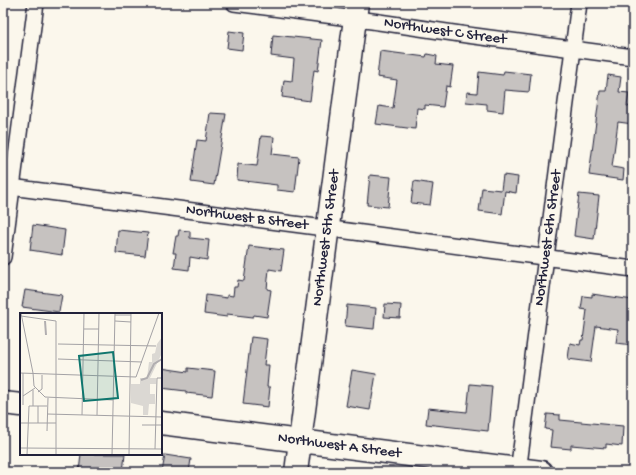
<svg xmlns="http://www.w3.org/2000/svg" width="636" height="475" viewBox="0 0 636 475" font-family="'Gochi Hand',sans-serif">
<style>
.building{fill:#c6c2c0;stroke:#22223b}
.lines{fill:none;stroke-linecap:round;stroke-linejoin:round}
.street-casing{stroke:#22223b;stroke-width:18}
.secondary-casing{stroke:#22223b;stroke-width:25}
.street{stroke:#fbf7ec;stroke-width:15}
.secondary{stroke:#fbf7ec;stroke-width:22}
.labels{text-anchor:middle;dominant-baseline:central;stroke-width:3;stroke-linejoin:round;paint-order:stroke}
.street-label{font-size:15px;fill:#22223b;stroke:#fbf7ec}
.inset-river{fill:none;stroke:#b1aeb0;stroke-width:2}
.inset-road{fill:none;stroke:#a4a2a5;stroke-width:1}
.view{fill:#0f766e;fill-opacity:0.15;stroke:#0f766e;stroke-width:2}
.inset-edge{fill:none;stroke:#22223b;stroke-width:2}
</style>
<rect width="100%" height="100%" fill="#fbf7ec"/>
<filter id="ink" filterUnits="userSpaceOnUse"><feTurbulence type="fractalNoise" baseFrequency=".025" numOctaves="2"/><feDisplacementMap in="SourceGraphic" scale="8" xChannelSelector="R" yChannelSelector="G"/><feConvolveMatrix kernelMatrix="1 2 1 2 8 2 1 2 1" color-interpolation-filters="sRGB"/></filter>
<g filter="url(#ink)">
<path class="building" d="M229,31L244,33L242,50L227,48Z
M273,35L322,40L318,71L314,70L310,101L282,97L284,80L292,81L294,59L271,56Z
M380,51L426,57L427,54L437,56L436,64L453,66L450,87L446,86L443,107L425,105V109L417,108L415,129L376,124L379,106L393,108L397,80L377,77Z
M504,71L531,74L529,92L505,90L503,112L487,110V104L466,102L467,92L477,93L479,72L503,75Z
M608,75L621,77L619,92L629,93L627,106L633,107V124L618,122L612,167L624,169L623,180L589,175L600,91H606Z
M210,113L226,114L214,185L191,182L197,140L206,141Z
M261,136L274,137L272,154L299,157L295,192L277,190V185L237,180L238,164L257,166Z
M370,175L391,177L388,207L367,205Z
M503,175L518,177L516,193L505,191L502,214L479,211L482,188L501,190Z
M414,181L433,184L430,205L411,203Z
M579,194L599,196L594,239L574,236Z
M33,225L65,230L62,255L30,250Z
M118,230L148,233L145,256L116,253Z
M179,230L190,231V238L209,240L207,260L190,257L189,270L174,268L176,253H173L176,236H178Z
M249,246L284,250L281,271L269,269L267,289L271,290L267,317L254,315L253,317L227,314V317L204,314L206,295L227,298V295L233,296L234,287H237L238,280L244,281Z
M25,290L62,295L59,312L22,307Z
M592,294L633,300V345L616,343L618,329L596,326L591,362L568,359L570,343L580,345L581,340H583L587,310L581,309L583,296L592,297Z
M385,304L401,305L400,318L384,317Z
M347,305L376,308L374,329L345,326Z
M251,337L267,339L264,365H269L267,387H270L268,407L243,404Z
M161,368L188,372V368L215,371L212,396L186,393V391L161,388Z
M352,370L376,374L370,410L346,406Z
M470,384L492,386L488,431L426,424L428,408L467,412Z
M547,414L560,415V420L623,426L622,446L606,444V448L571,445V449L550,447L552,430L545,429Z
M81,454H125L123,472H79Z
M165,455L191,459L189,472H162Z"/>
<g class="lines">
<g class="street-casing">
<g id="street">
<path id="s1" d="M234,3L372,21L467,35L633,57"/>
<path id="s2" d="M3,186L347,231L633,269"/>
<path d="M3,257L36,3"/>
<path id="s3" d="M518,472L579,3"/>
</g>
</g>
<g class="secondary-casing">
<g id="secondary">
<path d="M3,403L21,405"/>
<path id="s4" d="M161,423L541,472"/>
<path id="s5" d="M296,472L357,3"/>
</g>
</g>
<use href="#street" class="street"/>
<use href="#secondary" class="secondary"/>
</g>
</g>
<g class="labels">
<g class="street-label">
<text stroke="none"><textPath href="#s1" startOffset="213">Northwest C Street</textPath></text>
<text stroke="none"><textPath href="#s2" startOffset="246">Northwest B Street</textPath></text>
<text stroke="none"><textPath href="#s5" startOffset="236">Northwest 5th Street</textPath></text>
<text stroke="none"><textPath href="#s3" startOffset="236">Northwest 6th Street</textPath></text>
<text stroke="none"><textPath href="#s4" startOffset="180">Northwest A Street</textPath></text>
</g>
</g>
<g transform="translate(20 313)">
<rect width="142" height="142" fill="#fbf7ec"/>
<path d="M142,24V40L130,65H136V71H130V81H135V91H129L128,102H123V93L111,90V71H120V65H127L129,49H132V41L135,40L137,31Z" fill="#dbd8d3"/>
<path class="inset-river" d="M25,8L26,22M121,67L127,65L134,51L142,46"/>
<path class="inset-road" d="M1,0L13,60M95,2H111M1,3L36,8V142M95,8L111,9M64,16H79M38,31L136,33M38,46L122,49M0,60L116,64L139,0M13,60L14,73L25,84L93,87M13,77V93M18,79L22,76V62M3,83L15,75M3,92V60M27,101L142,104M62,102L64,0M77,102L79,0M0,110H36M18,110V93M122,112H142M27,118L28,85M0,135L142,136M135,136L137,65H142M7,142L9,93H27M92,142L95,0M109,142L111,0"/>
<path class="view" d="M93,39L98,85L64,88L59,43Z"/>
<rect width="142" height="142" class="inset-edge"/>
</g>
<rect width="636" height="475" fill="none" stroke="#fbf7ec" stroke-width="16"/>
<rect x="8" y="8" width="620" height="459" fill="none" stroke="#22223b" stroke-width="1.5" filter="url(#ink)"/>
</svg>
